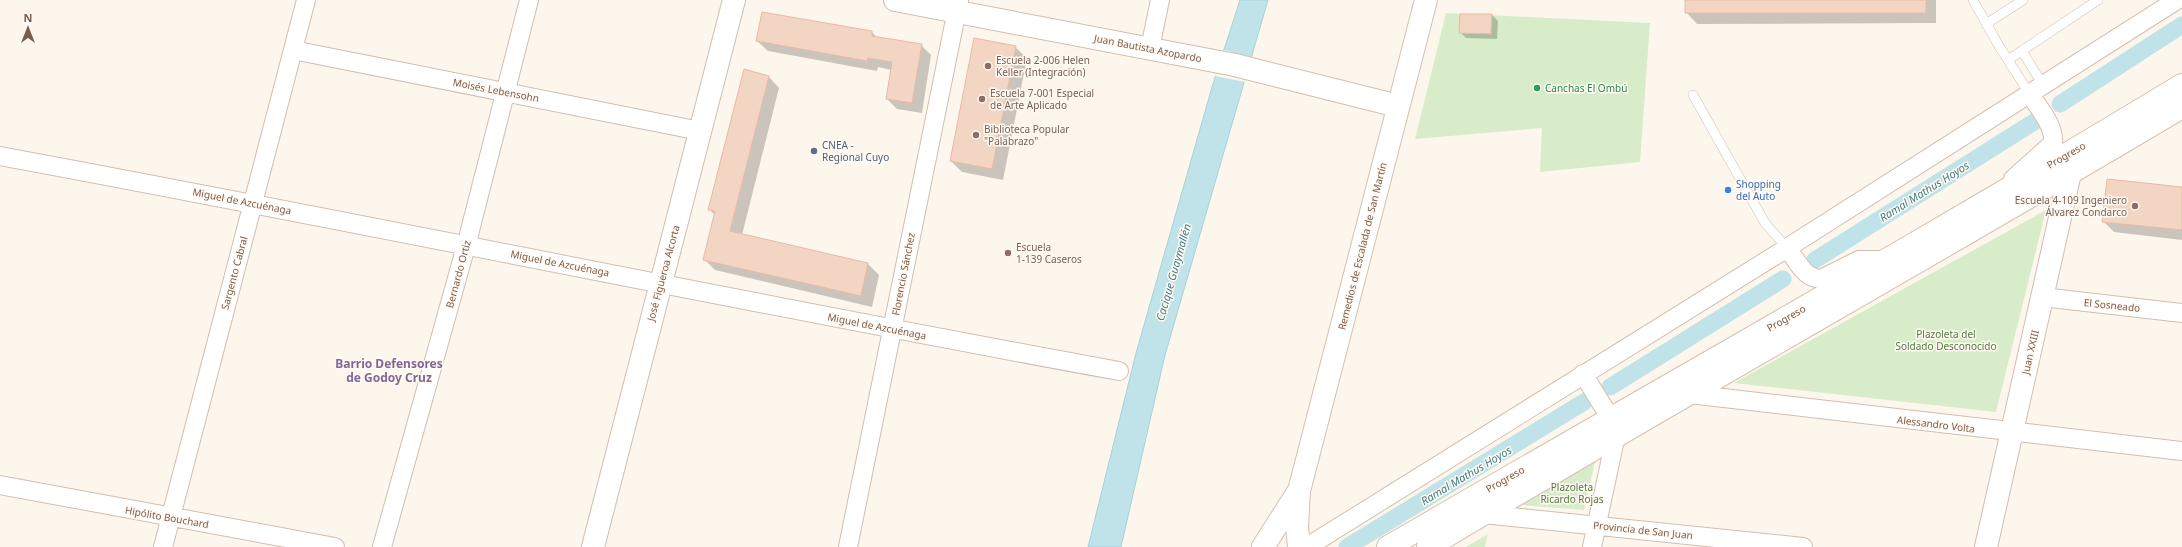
<svg xmlns="http://www.w3.org/2000/svg" width="2182" height="547" viewBox="0 0 2182 547" font-family="'Noto Sans',sans-serif">
<style>
.green{fill:#d8ecc9}
.water{fill:#bfe3e8;stroke:#a5d3da}
.pier{fill:#fdf6ec}
.shadow{fill:#0003}
.lines{fill:none;stroke-linecap:round;stroke-linejoin:round}
.canal{stroke:#bfe3e8;stroke-width:17}
.building{fill:#f3d5c3;stroke:#e6bba3}
.service-casing{stroke:#d1beb0;stroke-width:10}
.minor-casing{stroke:#d1beb0;stroke-width:20}
.tertiary-casing{stroke:#d1beb0;stroke-width:24}
.secondary-casing{stroke:#d6c0b0;stroke-width:24}
.service{stroke:#fff;stroke-width:9}
.minor{stroke:#fff;stroke-width:18}
.tertiary{stroke:#fff;stroke-width:22}
.secondary{stroke:#fff;stroke-width:22}
.education-dot{fill:#8d6e63;stroke:#fffaf3;stroke-width:1.5}
.leisure-dot{fill:#2e9e5b;stroke:#fffaf3;stroke-width:1.5}
.service-dot{fill:#5c6f8a;stroke:#fffaf3;stroke-width:1.5}
.shop-dot{fill:#3f7fe0;stroke:#fffaf3;stroke-width:1.5}
.labels{text-anchor:middle;dominant-baseline:central;stroke-width:3;stroke-linejoin:round;paint-order:stroke}
.street-label{font-size:10px;fill:#7a5c4d;stroke:#fffaf3}
.education-label{font-size:10px;fill:#785e54;stroke:#fffaf3;text-anchor:start}
.leisure-label{font-size:10px;fill:#27864d;stroke:#fffaf3;text-anchor:start}
.service-label{font-size:10px;fill:#4e5e75;stroke:#fffaf3;text-anchor:start}
.shop-label{font-size:10px;fill:#366cbe;stroke:#fffaf3;text-anchor:start}
.park-label{font-size:10px;fill:#537a41;stroke:#fffaf3}
.water-label{font-size:11px;font-style:italic;fill:#437c86;stroke:#fffaf3}
.quarter-label{font-size:12px;font-weight:bold;fill:#846695;stroke:#fffaf3}
</style>
<rect width="100%" height="100%" fill="#fdf6ec"/>
<path class="green" d="M1446,13L1650,23L1640,162L1540,172L1542,128L1415,139Z
M2046,210L1996,412L1734,383Z
M1595,461L1584,510L1522,505Z
M1488,534L1485,547H1466Z"/>
<path class="water" d="M1240,0H1268L1165,355L1121,547H1088L1136,353L1212,87Z"/>
<path class="pier" d="M1224,50L1252,57L1245,82L1215,76Z"/>
<path class="shadow" d="M1686,0H1936V23L1697,24L1686,12Z
M1492,15L1498,21L1497,39L1466,38L1460,32Z
M872,32L877,38L921,45L931,55L922,113L897,109L887,99L891,70L878,67L877,71L768,51L757,41Z
M1015,47L1027,58L1003,180L962,172L951,161Z
M768,76L779,88L742,235L868,264L879,275L872,307L715,270L704,259L715,215L709,209Z
M2182,188V240L2114,232L2103,221Z"/>
<g class="lines">
<path class="canal" d="M2060,104L2182,25
M1815,260L2034,122
M1610,387L1783,279
M1347,547L1584,402"/>
</g>
<path class="building" d="M1685,0H1926V13H1685Z
M762,12L872,31V36L922,44L912,103L886,99L892,62L868,58L867,61L756,41Z
M1460,14H1492L1491,34L1459,33Z
M974,38L1016,46L992,169L950,161Z
M744,69L769,76L730,231L868,263L861,296L703,260L715,211L708,210Z
M2107,179L2182,187V230L2102,222Z"/>
<g class="lines">
<g class="service-casing">
<path id="service" d="M1973,0L1999,46L2029,93
M1986,24L2023,0
M2022,51L2043,85
M2008,60L2098,0
M1693,95L1765,223L1787,248"/>
</g>
<g class="minor-casing">
<path id="minor" d="M1150,48L1160,0
M293,50L700,131
M0,156C374,225 745,303 1119,371
M2013,179L2053,143C2055,126 2038,107 2029,93
M1787,248C1798,261 1803,278 1821,279L1859,260H1887
M2042,297L2182,313
M1583,374L1606,411L1616,435L1592,547
M1689,394L2182,451
M0,485L335,547
M1483,514L1803,547
M163,547L306,0
M382,547L466,246L529,0
M848,547L959,0
M1307,547L1787,248L2177,0"/>
</g>
<g class="tertiary-casing">
<path id="tertiary" d="M895,0L1235,65L1398,106
M593,547L734,0
M1986,547L2070,173L2063,161"/>
</g>
<g class="secondary-casing">
<path id="secondary" d="M1263,547L1298,492
M1299,547L1297,527L1299,491L1426,0
M1388,547C1653,393 1920,244 2182,85
M1428,547C1678,397 1932,256 2182,107"/>
</g>
<use href="#service" class="service"/>
<use href="#minor" class="minor"/>
<use href="#tertiary" class="tertiary"/>
<use href="#secondary" class="secondary"/>
</g>
<g class="education-dot">
<circle cx="988" cy="66" r="4"/>
<circle cx="982" cy="99" r="4"/>
<circle cx="976" cy="135" r="4"/>
<circle cx="2135" cy="206" r="4"/>
<circle cx="1008" cy="253" r="4"/>
</g>
<circle class="leisure-dot" cx="1537" cy="88" r="4"/>
<circle class="service-dot" cx="814" cy="151" r="4"/>
<circle class="shop-dot" cx="1728" cy="190" r="4"/>
<g class="labels">
<g class="street-label">
<text transform="translate(1148 48) rotate(11)">Juan Bautista Azopardo</text>
<text transform="translate(496 90) rotate(11)">Moisés Lebensohn</text>
<text transform="translate(2066 155) rotate(-30)">Progreso</text>
<text transform="translate(242 201) rotate(11)">Miguel de Azcuénaga</text>
<text transform="translate(1362 246) rotate(-76)">Remedios de Escalada de San Martín</text>
<text transform="translate(560 263) rotate(11)">Miguel de Azcuénaga</text>
<text transform="translate(234 273) rotate(-75)">Sargento Cabral</text>
<text transform="translate(663 273) rotate(-75)">José Figueroa Alcorta</text>
<text transform="translate(458 274) rotate(-75)">Bernardo Ortiz</text>
<text transform="translate(903 274) rotate(-79)">Florencio Sánchez</text>
<text transform="translate(2112 305) rotate(6)">El Sosneado</text>
<text transform="translate(1786 318) rotate(-30)">Progreso</text>
<text transform="translate(877 326) rotate(11)">Miguel de Azcuénaga</text>
<text transform="translate(2030 352) rotate(-77)">Juan XXIII</text>
<text transform="translate(1936 424) rotate(7)">Alessandro Volta</text>
<text transform="translate(1505 479) rotate(-30)">Progreso</text>
<text transform="translate(167 517) rotate(10)">Hipólito Bouchard</text>
<text transform="translate(1643 530) rotate(6)">Provincia de San Juan</text>
</g>
<g class="education-label">
<text x="996" y="60">Escuela 2-006 Helen<tspan x="996" dy="12">Keller (Integración)</tspan></text>
<text x="990" y="93">Escuela 7-001 Especial<tspan x="990" dy="12">de Arte Aplicado</tspan></text>
<text x="984" y="129">Biblioteca Popular<tspan x="984" dy="12">"Palabrazo"</tspan></text>
<text x="2127" y="200" text-anchor="end">Escuela 4-109 Ingeniero<tspan x="2127" dy="12">Álvarez Condarco</tspan></text>
<text x="1016" y="247">Escuela<tspan x="1016" dy="12">1-139 Caseros</tspan></text>
</g>
<g class="leisure-label">
<text x="1545" y="88">Canchas El Ombú</text>
</g>
<g class="service-label">
<text x="822" y="145">CNEA -<tspan x="822" dy="12">Regional Cuyo</tspan></text>
</g>
<g class="shop-label">
<text x="1736" y="184">Shopping<tspan x="1736" dy="12">del Auto</tspan></text>
</g>
<g class="park-label">
<text x="1946" y="334">Plazoleta del<tspan x="1946" dy="12">Soldado Desconocido</tspan></text>
<text x="1572" y="487">Plazoleta<tspan x="1572" dy="12">Ricardo Rojas</tspan></text>
</g>
<g class="water-label">
<text transform="translate(1924 191) rotate(-32)">Ramal Mathus Hoyos</text>
<text transform="translate(1173 272) rotate(-74)">Cacique Guaymallén</text>
<text transform="translate(1466 475) rotate(-31)">Ramal Mathus Hoyos</text>
</g>
<g class="quarter-label">
<text x="389" y="363">Barrio Defensores<tspan x="389" dy="14">de Godoy Cruz</tspan></text>
</g>
</g>
<g transform="translate(28 28)" stroke="#fffaf3" stroke-width="3" paint-order="stroke">
<path d="M0-3L7 15L0 10L-7 15Z" fill="#7a5c4d"/>
<text y="-6" font-size="11" font-weight="bold" text-anchor="middle" fill="#7a5c4d">N</text>
</g>
</svg>
